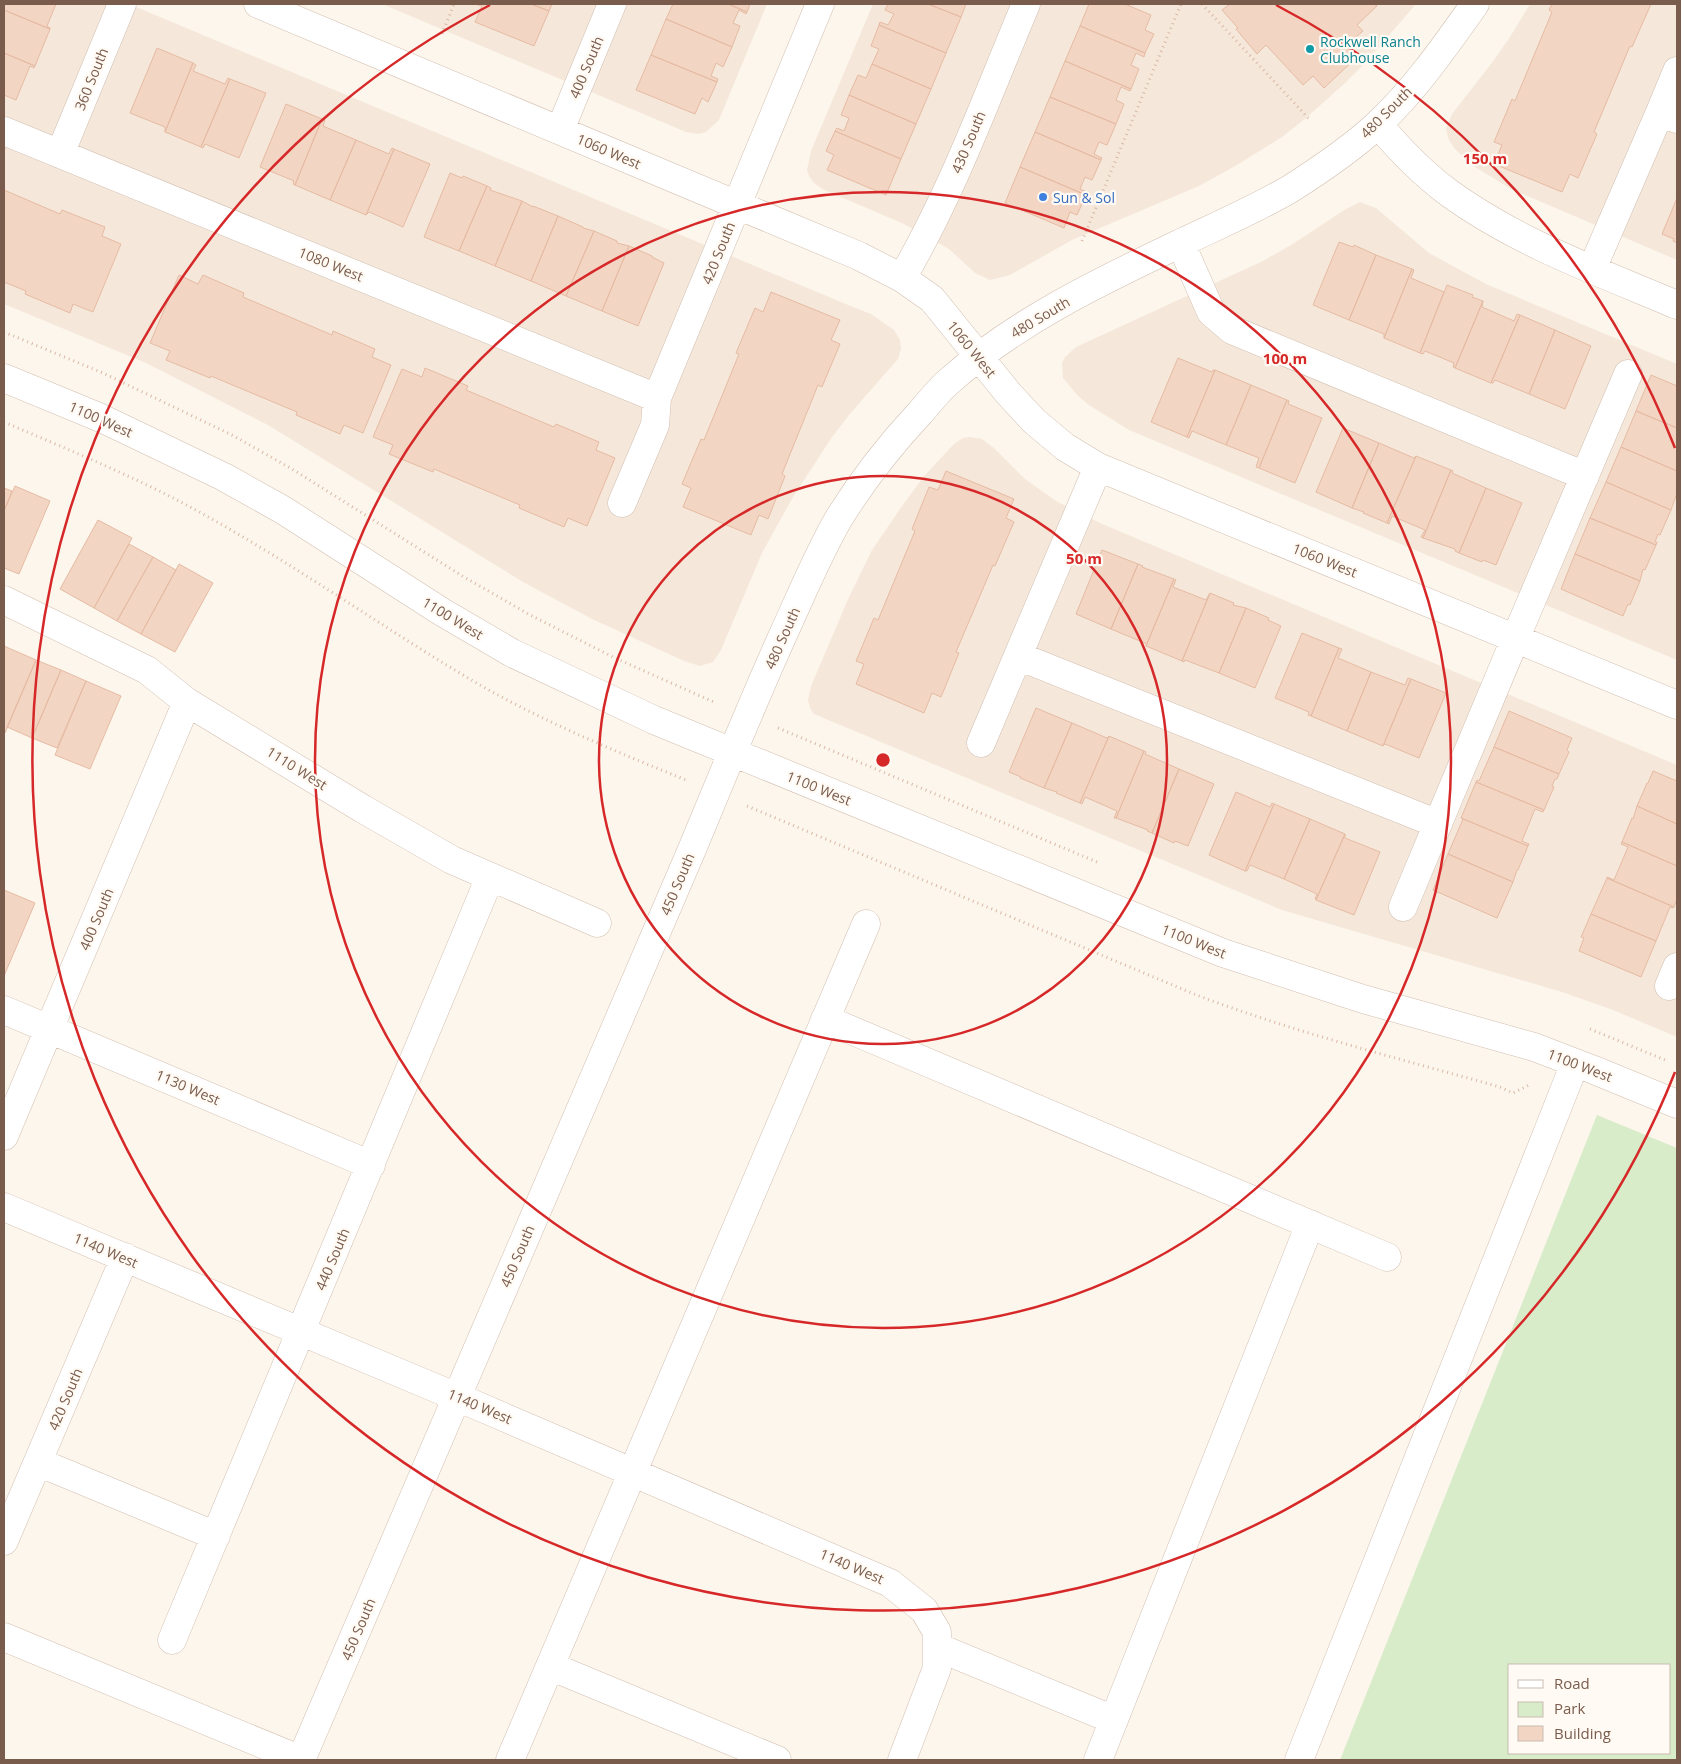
<svg xmlns="http://www.w3.org/2000/svg" width="1681" height="1764" viewBox="0 0 1681 1764" font-family="'Open Sans',sans-serif">
<style>
.residential{fill:#f5e8da}
.green{fill:#d8ecc9;fill-rule:evenodd}
.building{fill:#f3d5c3;stroke:#e6bba3}
.lines{fill:none;stroke-linecap:round;stroke-linejoin:round}
.minor-casing{stroke:#d1beb0;stroke-width:29}
.path{stroke:#d9b8a5;stroke-width:3;stroke-dasharray:1 4;stroke-linecap:butt}
.minor{stroke:#fff;stroke-width:28}
.ring{fill:none;stroke:#d62828;stroke-width:2.5}
.culture-dot{fill:#0f9aa8;stroke:#fffaf3;stroke-width:2}
.shop-dot{fill:#3f7fe0;stroke:#fffaf3;stroke-width:2}
.labels{text-anchor:middle;dominant-baseline:central;stroke-width:4.5;stroke-linejoin:round;paint-order:stroke}
.culture-label{font-size:14px;fill:#0d838f;stroke:#fffaf3;text-anchor:start}
.street-label{font-size:14px;fill:#7a5c4d;stroke:#fffaf3}
.shop-label{font-size:14px;fill:#366cbe;stroke:#fffaf3;text-anchor:start}
.centre{fill:#d62828;stroke:#fffaf3;stroke-width:2.5}
.ring-label{font-size:15px;text-anchor:middle;font-weight:bold;fill:#d62828;stroke:#fffaf3;stroke-width:4.5;stroke-linejoin:round;paint-order:stroke}
</style>
<rect width="100%" height="100%" fill="#fdf6ec"/>
<path class="residential" d="M4,4H129L853,307L871,314L894,330L900,340L901,349L898,359L849,415L832,437L793,497L762,553L721,650L713,662L700,666L684,661L592,619L523,582L268,425L146,363L4,304Z
M382,4H767L719,120L706,132L698,134L686,132Z
M873,4H1416L1365,63L1344,84L1306,118L1282,137L1237,165L1199,186L1072,240L1010,275L990,280L975,273L949,249L904,224L822,189L813,182L809,176L807,170L811,151Z
M1530,4H1677V260L1511,189L1472,165L1455,149L1449,140L1446,129L1452,114L1491,64L1510,37Z
M1360,202L1376,208L1429,253L1486,284L1677,364V660L1129,430L1089,405L1078,396L1063,378L1062,363L1065,357L1076,347L1263,261L1291,245L1346,209Z
M970,437L982,439L994,448L1025,479L1056,501L1100,523L1677,765V1037L1613,1010L1562,992L1282,910L814,714L810,708L808,700L811,686L849,597L872,550L902,506L925,475L954,444L963,438Z"/>
<path class="green" d="M1597,1115L1677,1148V1760H1340ZM1510,1665H1670V1753H1510Z"/>
<path class="building" d="M4,4H56L47,26L50,28V29L4,10Z
M475,4H531L549,11L534,46L475,22L482,6Z
M531,4H552L549,11Z
M673,4H728L747,12L746,14L739,10L733,23L740,26L732,47L666,19Z
M728,4H750L747,12Z
M888,4H928L961,17L946,53L879,25L880,22L888,25L894,14L885,10Z
M928,4H966L961,17Z
M1089,4H1125L1151,15L1145,30L1154,34L1145,53L1080,26Z
M1230,4H1374L1377,6L1357,25L1363,31L1346,45L1357,57L1324,88L1313,76L1303,85L1266,45L1257,54L1236,29L1238,28L1222,10Z
M1552,4H1651L1632,47L1630,46L1594,132L1597,134L1578,178L1570,174L1562,192L1494,164L1502,145L1494,142L1512,99L1515,101L1552,12L1549,10Z
M4,10L50,29L35,66L4,53Z
M666,19L732,47L723,67L716,63L711,76L718,79L717,82L651,55Z
M879,25L946,53L931,89L872,64L879,49L871,46Z
M1080,26L1145,53L1144,57L1136,53L1131,65L1139,69L1131,89L1065,61Z
M157,48L193,63L165,132V127L130,113Z
M4,53L35,66L34,68L30,66L16,100L4,95Z
M651,55L717,82L708,102L702,98L695,114L636,90Z
M1065,61L1131,89L1130,91L1121,87L1116,100L1124,104L1116,124L1050,97Z
M193,63L196,65L193,71L225,84L228,78L230,79L201,147L165,132Z
M872,64L931,89L916,124L849,95L858,75L866,78Z
M230,79L266,93L239,158L205,144L203,148L201,147Z
M849,95L916,124L901,159L835,131L837,128L844,131L849,118L841,115Z
M1050,97L1116,124L1107,145L1099,142L1094,154L1102,158L1101,160L1035,132Z
M286,104L322,119L295,185L293,184L294,181L260,167Z
M322,119L325,120L323,126L356,140L330,200L295,185Z
M835,131L901,159L886,195L827,170L834,155L826,151Z
M1035,132L1101,160L1092,180L1085,177L1080,189L1087,192L1086,195L1020,167Z
M356,140L389,154L392,148L394,149L366,215L330,200Z
M394,149L430,164L403,227L369,212L366,215Z
M1020,167L1086,195L1077,215L1070,212L1064,228L1005,203Z
M450,173L462,178L463,176L487,186L459,251L424,237Z
M487,186L491,188L490,190L522,201L495,266L459,251Z
M4,190L60,214L62,210L105,227L102,236L121,244L93,312L73,304L70,313L25,294L26,291L4,282Z
M1677,198V243L1673,241L1674,239L1662,234Z
M522,201L533,207V206L558,216L531,281L495,266Z
M558,216L583,227V228L594,231L566,296L531,281Z
M594,231L617,241V243L629,246L602,311L566,296Z
M1339,242L1353,247L1354,245L1376,255L1349,320L1313,305Z
M629,246L652,256V257L664,263L638,326L602,311Z
M1376,255L1412,269L1384,338V334L1349,320Z
M1412,269L1414,270L1411,278L1444,292L1420,353L1384,338Z
M179,275L198,284L203,275L244,293L243,297L332,335L333,331L375,349L372,357L391,365L363,433L344,425L340,434L296,415L297,412L211,376L210,378L166,360L170,351L150,343Z
M1447,285L1473,295L1472,297L1483,301L1455,368L1453,367L1454,363L1425,351L1423,354L1420,353Z
M771,292L840,320L831,340L840,344L822,387L818,385L782,474L785,476L768,519L759,515L751,535L683,507L691,488L682,484L701,439L704,440L739,354L736,353L755,308L763,312Z
M1483,301L1482,307L1514,321L1517,314L1520,315L1491,383L1455,368Z
M1520,315L1555,330L1529,394L1495,380L1493,383H1491Z
M1555,330L1591,346L1565,409L1529,394Z
M1178,358L1212,372L1213,370H1215L1187,437L1151,422Z
M425,368L468,386L466,390L554,427L556,424L599,442L596,450L615,458L587,526L568,518L564,527L519,508L520,505L434,469L433,472L389,454L393,445L373,437L402,369L422,377Z
M1215,370L1251,385L1226,445L1192,431L1189,438L1187,437Z
M1651,375L1677,386V428L1636,411Z
M1251,385L1287,400L1259,468L1256,467L1259,458L1226,445Z
M1287,400L1289,401L1288,404L1322,418L1295,483L1259,468Z
M1636,411L1677,428V471L1621,447Z
M1343,428L1379,443L1352,508L1316,492Z
M1379,443L1414,458L1416,456L1387,523L1363,513L1364,512L1352,508Z
M1621,447L1677,471V493L1671,510L1606,482Z
M1416,456L1451,470L1423,538L1421,537L1425,530L1392,516L1389,524L1387,523Z
M1451,470L1453,471L1452,473L1486,488L1459,553L1455,551V549L1423,538Z
M946,471L1014,499L1006,518L1014,522L995,566L993,565L956,652L959,653L941,697L932,693L924,713L856,684L864,664L856,661L874,618L878,620L915,531L912,529L929,487L938,490Z
M1606,482L1671,510L1660,535L1658,534L1655,542H1657L1656,545L1590,518Z
M15,486L50,501L19,574L4,568V511Z
M4,488L12,491L4,511Z
M1486,488L1522,503L1496,565L1483,560L1482,562L1459,553Z
M1590,518L1656,545L1645,570L1643,569L1640,581L1575,554Z
M98,520L132,538L94,608L60,589Z
M129,544L153,557L117,621L94,608Z
M1102,550L1138,564L1111,629L1076,614Z
M1575,554L1640,581L1630,605L1628,604L1623,616L1561,589Z
M153,557L176,570L141,634L117,621Z
M179,564L213,583L175,652L141,634Z
M1138,564L1143,566L1142,567L1174,579L1146,646L1147,644L1111,629Z
M1174,579L1176,580L1173,587L1206,600L1210,593L1182,661L1146,646Z
M1210,593L1234,603L1233,605L1246,608L1219,673L1185,660L1184,662L1182,661Z
M1246,608L1269,618L1268,620L1281,626L1255,688L1219,673Z
M1302,633L1339,648L1311,716L1308,715L1309,712L1275,698Z
M4,646L36,660L5,733L4,732Z
M1339,648L1342,649L1338,658L1371,672L1347,731L1311,716Z
M36,660L61,670L32,738L7,727Z
M61,670L86,681L57,748L32,738Z
M1371,672L1405,685L1408,678L1411,679L1383,746L1347,731Z
M1411,679L1446,693L1419,758L1385,744L1383,746Z
M86,681L121,696L90,769L55,755Z
M1036,708L1072,723L1044,788L1020,778L1021,777L1009,772Z
M1509,711L1572,738L1567,750L1569,752L1559,774L1494,747Z
M1072,723L1107,738L1109,736L1080,803L1056,793L1057,792L1044,788Z
M1109,736L1144,751L1116,818H1114L1117,811L1085,797L1082,804L1080,803Z
M1494,747L1559,774L1557,779H1555L1552,786L1554,787L1544,810L1476,782L1477,780L1479,781Z
M1144,751L1146,752L1145,754L1179,769L1152,833L1147,831L1148,830L1116,818Z
M1179,769L1214,784L1188,846L1175,841L1174,843L1152,833Z
M1653,771L1677,781V824L1637,806L1647,783H1648Z
M1476,782L1544,810L1543,812L1535,809L1522,841L1529,844L1528,846L1461,818Z
M1236,792L1270,807L1272,803L1274,804L1245,871L1209,855Z
M1274,804L1310,819L1284,879L1250,865L1247,871H1245Z
M1637,806L1677,824V866L1622,842L1632,818L1633,819Z
M1461,818L1528,846L1518,870H1517L1513,882L1448,854L1463,819Z
M1310,819L1345,834L1316,900L1315,899L1317,894L1284,879Z
M1345,834V838L1380,852L1354,915L1316,900Z
M1622,842L1677,866V899L1674,907L1607,878V877L1614,880L1628,847L1621,844Z
M1448,854L1513,882L1497,918L1433,890Z
M1607,878L1674,907L1673,908L1670,907L1656,941L1591,914Z
M4,890L35,903L4,976Z
M1591,914L1656,941L1641,977L1579,951L1584,938L1581,937Z"/>
<g class="lines">
<g class="minor-casing">
<path id="minor" d="M258,4L859,256L902,278L932,299L1008,393L1034,421L1065,447L1098,467L1677,705
M1660,112L1677,71
M1378,124C1399,149 1422,173 1449,193C1518,243 1599,272 1677,305
M560,130L612,4
M4,131L657,398
M60,154L122,4
M1181,244L1211,312L1232,330L1585,476
M1592,269L1660,112L1677,119
M902,278C953,191 987,96 1026,4
M4,378L101,418L224,477L283,510L442,612L512,653L654,720L1223,953L1363,999L1534,1047L1594,1070L1677,1104
M622,503L655,425L657,398L820,4
M4,600L147,670L187,702L363,809L452,860L597,923
M1018,656L1438,824
M981,743L1098,467
M1403,907L1516,637L1628,374
M1669,986L1677,967
M4,1010L371,1165
M825,1019L1387,1257
M4,1136L187,702
M4,1207L457,1397L890,1583L924,1610L937,1632V1668L902,1760
M38,1462L216,1536
M4,1541L125,1257
M4,1637L301,1760
M172,1640L490,877
M937,1647L1114,1720
M550,1666L777,1760
M301,1760L693,847C722,777 751,706 782,637C800,598 817,556 839,518C862,481 889,446 919,414C928,404 937,392 947,383C1016,321 1101,281 1183,242C1219,225 1256,209 1290,189C1320,170 1351,149 1377,125C1414,91 1446,45 1475,4
M510,1760L866,924
M1098,1760L1310,1224
M1299,1760L1575,1063"/>
</g>
<path class="path" d="M1202,4L1311,121
M442,34L454,4
M1082,241L1181,4
M4,332L103,373L232,435L292,469L464,577L530,615L615,658L716,703
M4,422C62,447 121,471 177,500C278,553 371,620 468,678C537,719 612,750 686,780
M778,728L1097,862
M747,806L1194,994C1293,1032 1397,1058 1500,1087L1513,1093L1529,1085
M1590,1029L1665,1060"/>
<use href="#minor" class="minor"/>
</g>
<g class="ring">
<circle cx="883" cy="760" r="284"/>
<circle cx="883" cy="760" r="568"/>
<path d="M1675 1072A851 851 0 1 1 490 5M1276 5A851 851 0 0 1 1675 448"/>
</g>
<circle class="culture-dot" cx="1310" cy="49" r="5"/>
<circle class="shop-dot" cx="1043" cy="197" r="5"/>
<g class="labels">
<g class="culture-label">
<text x="1320" y="41">Rockwell Ranch<tspan x="1320" dy="16">Clubhouse</tspan></text>
</g>
<g class="street-label">
<text transform="translate(586 67) rotate(-67)">400 South</text>
<text transform="translate(91 79) rotate(-68)">360 South</text>
<text transform="translate(1386 112) rotate(-45)">480 South</text>
<text transform="translate(968 142) rotate(-67)">430 South</text>
<text transform="translate(609 151) rotate(23)">1060 West</text>
<text transform="translate(718 253) rotate(-68)">420 South</text>
<text transform="translate(331 264) rotate(22)">1080 West</text>
<text transform="translate(1040 317) rotate(-31)">480 South</text>
<text transform="translate(972 349) rotate(51)">1060 West</text>
<text transform="translate(101 419) rotate(24)">1100 West</text>
<text transform="translate(1325 560) rotate(22)">1060 West</text>
<text transform="translate(453 618) rotate(31)">1100 West</text>
<text transform="translate(782 638) rotate(-66)">480 South</text>
<text transform="translate(297 768) rotate(32)">1110 West</text>
<text transform="translate(819 788) rotate(22)">1100 West</text>
<text transform="translate(677 884) rotate(-67)">450 South</text>
<text transform="translate(96 919) rotate(-67)">400 South</text>
<text transform="translate(1194 941) rotate(22)">1100 West</text>
<text transform="translate(1580 1065) rotate(21)">1100 West</text>
<text transform="translate(188 1087) rotate(23)">1130 West</text>
<text transform="translate(106 1250) rotate(23)">1140 West</text>
<text transform="translate(517 1256) rotate(-67)">450 South</text>
<text transform="translate(332 1259) rotate(-67)">440 South</text>
<text transform="translate(65 1399) rotate(-67)">420 South</text>
<text transform="translate(480 1406) rotate(23)">1140 West</text>
<text transform="translate(852 1566) rotate(23)">1140 West</text>
<text transform="translate(358 1629) rotate(-67)">450 South</text>
</g>
<g class="shop-label">
<text x="1053" y="197">Sun &amp; Sol</text>
</g>
</g>
<circle cx="883" cy="760" r="8" class="centre"/>
<g class="ring-label">
<text x="1485" y="164">150 m</text>
<text x="1285" y="364">100 m</text>
<text x="1084" y="564">50 m</text>
</g>
<rect width="1681" height="1764" fill="none" stroke="#7a5c4d" stroke-width="10"/>
<rect x="1508" y="1664" width="162" height="90" fill="#fffaf3" stroke="#cabbb1"/>
<rect x="1518" y="1680" width="25" height="8" fill="#ffffff" stroke="#cabbb1"/>
<text x="1554" y="1689" font-size="15" fill="#7a5c4d">Road</text>
<rect x="1518" y="1702" width="25" height="15" fill="#d8ecc9" stroke="#cabbb1"/>
<text x="1554" y="1714" font-size="15" fill="#7a5c4d">Park</text>
<rect x="1518" y="1726" width="25" height="15" fill="#f3d5c3" stroke="#cabbb1"/>
<text x="1554" y="1739" font-size="15" fill="#7a5c4d">Building</text>
</svg>
